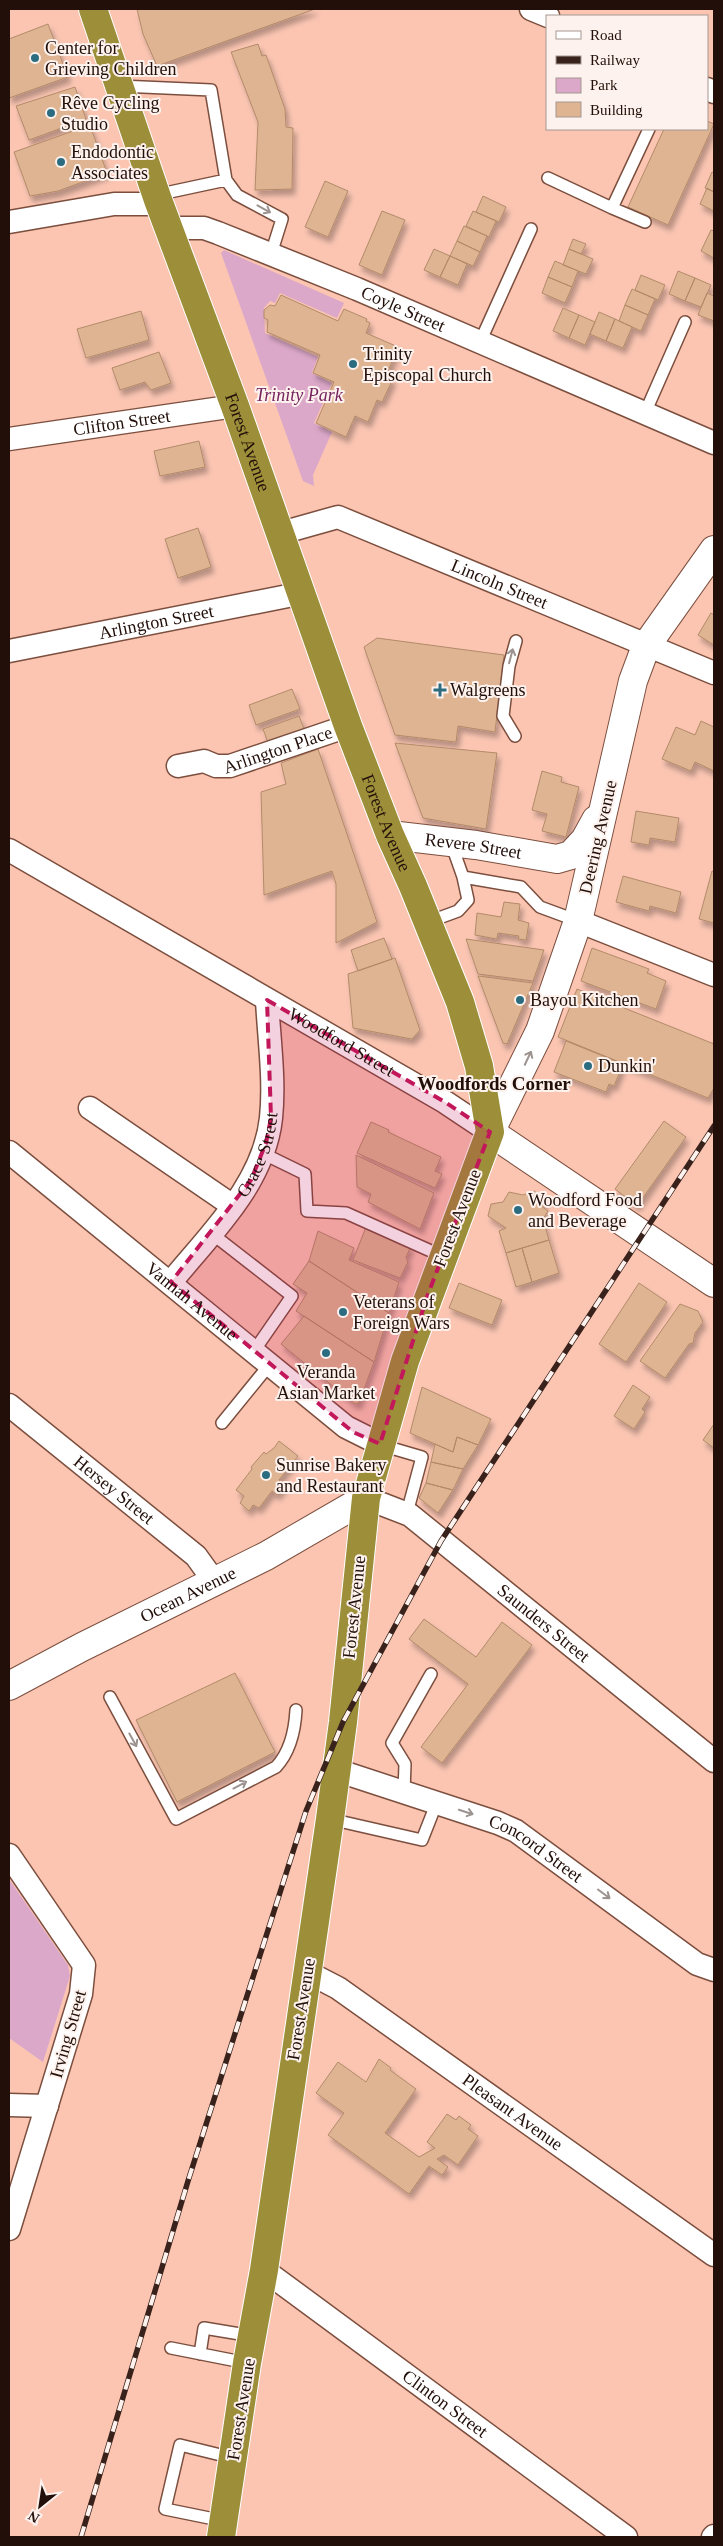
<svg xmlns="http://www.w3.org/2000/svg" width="723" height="2546" viewBox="0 0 723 2546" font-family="Georgia,serif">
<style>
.green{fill:#dca8c9}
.building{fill:#deb492;stroke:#b38a69;filter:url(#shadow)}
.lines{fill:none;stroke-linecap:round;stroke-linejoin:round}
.lane-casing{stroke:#7c4e3e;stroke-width:14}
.street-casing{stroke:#7c4e3e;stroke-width:25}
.secondary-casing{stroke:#7c4e3e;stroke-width:30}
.highway-casing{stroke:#fff;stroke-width:30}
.lane{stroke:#fff;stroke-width:11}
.street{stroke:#fff;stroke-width:22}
.secondary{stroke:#fff;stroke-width:28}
.highway{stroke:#9d8f39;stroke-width:28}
.rail-casing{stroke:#39221b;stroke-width:5.5}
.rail{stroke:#fdf2ed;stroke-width:4;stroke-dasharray:11;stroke-linecap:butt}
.oneway{stroke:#9c9390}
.marked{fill:#c2185b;fill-opacity:0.2;stroke:#c2185b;stroke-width:4;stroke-dasharray:10 6;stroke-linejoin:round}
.poi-dot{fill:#2b6c80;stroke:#fdf2ed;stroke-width:2}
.labels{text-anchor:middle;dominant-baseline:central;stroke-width:4;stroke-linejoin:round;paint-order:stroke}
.poi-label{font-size:18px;fill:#220f09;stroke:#fdf2ed;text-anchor:start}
.street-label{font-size:18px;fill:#220f09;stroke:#fdf2ed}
.park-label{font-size:18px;font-style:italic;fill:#76245f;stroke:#fdf2ed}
.neighbourhood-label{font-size:19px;font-weight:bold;fill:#220f09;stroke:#fdf2ed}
</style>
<defs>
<filter id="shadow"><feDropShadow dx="3" dy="5.5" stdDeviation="2.5" flood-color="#0004"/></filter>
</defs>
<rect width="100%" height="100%" fill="#fbc5b2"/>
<path class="green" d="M224,250L344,303L337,318L280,293L275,303L270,301L264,308L265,333L318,357L312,373L332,383L314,423L332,432L313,475L314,486L303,481L221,253Z
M9,1879L68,1965L70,1976L43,2062L9,2038Z"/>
<path class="building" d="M137,9H315L157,66L143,34Z
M48,24L68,77L9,98V39Z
M258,44L262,56L266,55L285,109L286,127L293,128L292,189L255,190L258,122L231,52Z
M75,87L86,119L29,140L16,106Z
M707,121L714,124L668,225L628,207L664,129H707Z
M90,125L107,173L58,191L30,196L14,152Z
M712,172L714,173V192L705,188Z
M325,181L348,191L328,237L305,227Z
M707,188L714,192V211L700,204Z
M483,196L506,207L499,222L476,212Z
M382,211L405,220L382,275L359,265Z
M473,211L496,221L489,237L466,226Z
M464,226L487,236L480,252L457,241Z
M711,230L714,231V258L701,251Z
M573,239L586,244L581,254L569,249Z
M457,241L480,252L473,266L450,256Z
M434,249L450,256L440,277L424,270Z
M569,249L593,259L586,274L563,265Z
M450,256L467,264L458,285L440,277Z
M555,261L578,271L572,287L548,277Z
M678,271L695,278L685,301L669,294Z
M641,275L665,285L658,300L635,290Z
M548,277L572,287L565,303L542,293Z
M695,278L711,285L701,307L685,301Z
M632,289L655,299L648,315L625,305Z
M707,293L714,296V321L698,315Z
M281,295L338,321L344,309L367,319L366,321L370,323L366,333L398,347L386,376L393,379L382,402L377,400L368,422L355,416L346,437L316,423L334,382L313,373L320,355L267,332L268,320L264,318V310L270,305L275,306Z
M625,305L648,315L641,331L619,321Z
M563,308L579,315L569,338L553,331Z
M141,311L149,340L86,358L77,329Z
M599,312L615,319L606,341L590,334Z
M579,315L595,322L585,345L569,338Z
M615,319L632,327L623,348L606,341Z
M159,352L171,383L151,390L145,382L120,390L112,368Z
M199,441L205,467L160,476L154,451Z
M198,528L211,567L178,578L165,539Z
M711,613L714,615V645L698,635Z
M377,638L504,655L495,732L458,726L456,742L395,735L364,647Z
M292,689L300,709L256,725L249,705Z
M299,716L306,734L270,748L263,729Z
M701,721L714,727V771L695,762L691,771L662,759L676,727L695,735Z
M395,743L497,753L486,829L423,818Z
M318,749L377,922L336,943V884L332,871L264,895L261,792L286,784L281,763Z
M542,771L562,777L561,782L579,787L566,837L542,831L547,814L532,810Z
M636,811L679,818L675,842L650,838L649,845L631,842Z
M712,871L714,872V923L699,919Z
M623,876L681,892L676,913L650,906L649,911L616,902Z
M504,902L520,904L518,920L529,923L526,940L518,939L519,936L498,933L497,939L475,935L477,913L501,917Z
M384,938L392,959L358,971L351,950Z
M466,939L544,950L533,981L478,974Z
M592,948L649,969L647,973L666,981L656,1009L581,981Z
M395,958L420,1030L412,1039L353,1028L348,974Z
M478,976L533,983L507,1044L503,1043Z
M577,989L714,1044V1088L708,1098L558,1037Z
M566,1041L618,1062L617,1065L622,1067L614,1086L609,1084L606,1092L554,1072Z
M664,1121L686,1137L637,1206L615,1189Z
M371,1122L389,1130L388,1132L441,1157L435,1171L442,1174L435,1188L357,1153Z
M356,1155L434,1193L420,1229L368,1202L371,1194L357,1187Z
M534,1191L546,1199L541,1206L548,1211L543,1219L549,1240L506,1253L499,1231L506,1228L488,1216L491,1204L503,1202L509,1192L523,1195Z
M366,1227L411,1246L406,1257L408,1262L400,1278L353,1260Z
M318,1231L354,1248L349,1260L399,1282L389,1313L309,1261Z
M549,1240L559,1273L532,1282L522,1248Z
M522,1248L532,1282L516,1287L506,1253Z
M309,1261L389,1313L374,1362L296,1311L307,1293L293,1284Z
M459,1283L502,1300L492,1325L449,1308Z
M639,1283L667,1302L626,1362L599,1344Z
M680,1304L698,1311L703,1322L695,1333L693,1343L689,1344L665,1378L640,1361Z
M304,1316L374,1362L359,1403L355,1404L281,1344Z
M633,1385L650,1397L642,1409L645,1412L634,1429L614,1416Z
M422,1387L491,1419L478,1445L457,1437L453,1452L410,1433Z
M714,1424V1448L703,1440Z
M457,1437L478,1445L463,1469L431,1462L435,1444L453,1452Z
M279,1441L298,1456L279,1480L285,1485L277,1495L272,1491L259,1508L253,1505L249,1511L240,1503L244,1496L236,1490L252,1469L251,1467L264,1452L266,1454L274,1448Z
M431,1462L463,1469L453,1490L426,1483Z
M426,1483L453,1490L438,1513L419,1498Z
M424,1619L476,1657L502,1622L532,1645L442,1763L421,1747L468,1684L409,1639Z
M235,1673L275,1752L177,1802L136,1720Z
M379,2059L391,2068L390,2070L416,2089L385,2133L419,2157L435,2148L427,2142L447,2114L456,2120L459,2116L471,2125L468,2129L478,2136L458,2165L444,2155L437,2159L448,2167L442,2175L429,2166L409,2194L328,2135L344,2113L316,2093L338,2062L366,2082Z"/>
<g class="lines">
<g class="lane-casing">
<path id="lane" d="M120,86L211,90L226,180L156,195
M548,178L612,208L649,129
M226,180L237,195L282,219L271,254
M612,208L645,222
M480,342L531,229
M645,413L685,322
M515,736L503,716L509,666L516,641
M451,843L463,877
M428,922L458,911L468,900L463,877L521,887L540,907L578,921
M262,1153L305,1174L307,1211L346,1213L442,1256
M211,1233L292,1296L254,1351
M222,1423L270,1364
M381,1445L422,1457L407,1513
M110,1697L176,1819L276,1767C290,1752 295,1729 296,1710
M404,1792L405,1764L392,1743L431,1674
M330,1819L422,1840L437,1802
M171,2348L247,2363
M200,2354L204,2328L252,2336
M224,2521L165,2509L180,2445L233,2458"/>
</g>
<g class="street-casing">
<g id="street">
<path d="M531,9L548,16"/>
<path d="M707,89L714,92"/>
<path d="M9,222L114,204H160"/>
<path id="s1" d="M170,228H204L218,233L357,289L714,443"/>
<path id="s2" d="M9,439L235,406"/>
<path id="s3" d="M281,533L338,517L714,673"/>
<path id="s4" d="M9,651L303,593"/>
<path id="s5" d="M178,766L204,761L216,766H230L348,726"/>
<path id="s6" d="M9,850L445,1102L490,1132"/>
<path d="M578,921L714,975"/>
<path d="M90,1108L233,1206"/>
<path id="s7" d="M9,1152L346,1427L380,1444"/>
<path id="s8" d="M171,1282C210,1234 264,1184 271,1118C275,1080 269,1039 267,1000"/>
<path id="s9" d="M9,1405L196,1556L214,1581"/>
<path id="s10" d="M366,1498L410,1515L714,1761"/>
<path id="s11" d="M336,1770L498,1823L516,1831L697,1964L714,1970"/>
<path d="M9,1855L84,1965L81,1994L9,2229"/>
<path id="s12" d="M307,1972L338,1988L714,2255"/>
<path d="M9,2105L47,2106"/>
<path id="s13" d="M264,2270L626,2537"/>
<path d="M713,2537L714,2536"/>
</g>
</g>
<g class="secondary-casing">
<g id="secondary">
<path d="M714,550L646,646L633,681L578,921L540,1031L490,1132L714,1283"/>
<path id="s14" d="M390,835L476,845L557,859L571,855L585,840L596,820"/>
<path id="s15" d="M9,1686L82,1647L266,1556L366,1498"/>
</g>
</g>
<g class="highway-casing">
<g id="highway">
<path id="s16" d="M93,9L158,200L235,406L348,726L390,835L413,886L460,1002L479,1066L490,1132L405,1361L366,1498L343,1722L330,1819L264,2270L247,2363L221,2537"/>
</g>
</g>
<use href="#lane" class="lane"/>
<use href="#street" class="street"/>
<use href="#secondary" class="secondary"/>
<use href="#highway" class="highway"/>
<g class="rail-casing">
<path id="rail" d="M81,2537L188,2181L306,1811L343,1722L441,1541L714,1126"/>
</g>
<use href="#rail" class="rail"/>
</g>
<defs><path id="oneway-shaft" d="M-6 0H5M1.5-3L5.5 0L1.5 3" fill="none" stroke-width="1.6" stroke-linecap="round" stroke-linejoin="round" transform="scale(1.25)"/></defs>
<g class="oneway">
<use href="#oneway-shaft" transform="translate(264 209) rotate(29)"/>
<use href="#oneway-shaft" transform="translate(511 656) rotate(-75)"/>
<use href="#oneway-shaft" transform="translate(528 1058) rotate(-65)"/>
<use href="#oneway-shaft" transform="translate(133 1740) rotate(61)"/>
<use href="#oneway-shaft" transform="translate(240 1785) rotate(-28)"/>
<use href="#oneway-shaft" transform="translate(466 1812) rotate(18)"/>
<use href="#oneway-shaft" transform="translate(604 1894) rotate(37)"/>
</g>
<path class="marked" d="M267,1000L445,1102L490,1132L427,1297L380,1444L353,1432L171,1282L251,1180L266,1143L271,1118Z"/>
<g class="poi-dot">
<circle cx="35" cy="58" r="5"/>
<circle cx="51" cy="113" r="5"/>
<circle cx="61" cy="162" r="5"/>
<circle cx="353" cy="364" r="5"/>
<path d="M437.5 682.5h5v5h5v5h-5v5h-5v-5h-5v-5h5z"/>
<circle cx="520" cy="1000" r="5"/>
<circle cx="588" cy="1066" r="5"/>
<circle cx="518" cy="1210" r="5"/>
<circle cx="343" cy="1312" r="5"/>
<circle cx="326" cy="1353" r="5"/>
<circle cx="266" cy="1475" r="5"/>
</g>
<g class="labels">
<g class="poi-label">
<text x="45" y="48">Center for<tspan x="45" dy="21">Grieving Children</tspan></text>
<text x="61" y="103">Rêve Cycling<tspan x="61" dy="21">Studio</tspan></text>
<text x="71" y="152">Endodontic<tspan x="71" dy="21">Associates</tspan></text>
<text x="363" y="354">Trinity<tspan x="363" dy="21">Episcopal Church</tspan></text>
<text x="450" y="690">Walgreens</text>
<text x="530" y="1000">Bayou Kitchen</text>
<text x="598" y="1066">Dunkin'</text>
<text x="528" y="1200">Woodford Food<tspan x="528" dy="21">and Beverage</tspan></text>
<text x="353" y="1302">Veterans of<tspan x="353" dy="21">Foreign Wars</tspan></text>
<text x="326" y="1372" text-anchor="middle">Veranda<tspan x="326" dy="21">Asian Market</tspan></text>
<text x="276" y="1465">Sunrise Bakery<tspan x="276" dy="21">and Restaurant</tspan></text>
</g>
<g class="street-label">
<text stroke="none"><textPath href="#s1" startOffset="249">Coyle Street</textPath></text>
<text stroke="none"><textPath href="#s2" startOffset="114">Clifton Street</textPath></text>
<text stroke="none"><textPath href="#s16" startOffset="460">Forest Avenue</textPath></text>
<text stroke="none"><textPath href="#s3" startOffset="234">Lincoln Street</textPath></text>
<text stroke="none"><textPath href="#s4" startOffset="150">Arlington Street</textPath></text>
<text stroke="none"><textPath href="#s5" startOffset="104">Arlington Place</textPath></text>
<text stroke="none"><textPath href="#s16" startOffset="865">Forest Avenue</textPath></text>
<text transform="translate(598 837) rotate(-77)">Deering Avenue</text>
<text stroke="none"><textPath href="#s14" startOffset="84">Revere Street</textPath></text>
<text stroke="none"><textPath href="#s6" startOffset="384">Woodford Street</textPath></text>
<text stroke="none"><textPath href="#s8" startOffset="156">Grace Street</textPath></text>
<text transform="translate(457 1218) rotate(-69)">Forest Avenue</text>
<text stroke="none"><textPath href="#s7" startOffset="236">Vannah Avenue</textPath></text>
<text stroke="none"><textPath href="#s9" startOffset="135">Hersey Street</textPath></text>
<text stroke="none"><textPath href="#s15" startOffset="201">Ocean Avenue</textPath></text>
<text transform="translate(354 1607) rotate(-84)">Forest Avenue</text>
<text stroke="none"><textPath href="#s10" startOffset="219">Saunders Street</textPath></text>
<text stroke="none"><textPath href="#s11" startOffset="216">Concord Street</textPath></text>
<text transform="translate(301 2009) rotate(-81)">Forest Avenue</text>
<text transform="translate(68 2034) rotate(-74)">Irving Street</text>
<text stroke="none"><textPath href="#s12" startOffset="249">Pleasant Avenue</textPath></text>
<text stroke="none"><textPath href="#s13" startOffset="225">Clinton Street</textPath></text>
<text transform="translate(241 2409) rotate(-81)">Forest Avenue</text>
</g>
<g class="park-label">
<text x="299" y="395">Trinity Park</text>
</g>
<g class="neighbourhood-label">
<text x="494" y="1083">Woodfords Corner</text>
</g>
</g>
<rect width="723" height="2546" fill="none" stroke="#220f09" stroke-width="20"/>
<rect x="546" y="15" width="162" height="115" fill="#fdf2ed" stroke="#a59792"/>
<rect x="556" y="31" width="25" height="8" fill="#ffffff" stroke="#a59792"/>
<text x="590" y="40" font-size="15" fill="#220f09">Road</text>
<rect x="556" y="56" width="25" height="8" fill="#39221b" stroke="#a59792"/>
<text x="590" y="65" font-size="15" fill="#220f09">Railway</text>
<rect x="556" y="78" width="25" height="15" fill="#dca8c9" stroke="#a59792"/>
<text x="590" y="90" font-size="15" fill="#220f09">Park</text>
<rect x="556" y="102" width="25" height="15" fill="#deb492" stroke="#a59792"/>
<text x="590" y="115" font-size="15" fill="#220f09">Building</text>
<g transform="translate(40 2506) rotate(210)" stroke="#fdf2ed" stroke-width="4" paint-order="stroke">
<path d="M0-4L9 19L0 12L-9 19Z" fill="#220f09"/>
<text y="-8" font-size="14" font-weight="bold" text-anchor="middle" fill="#220f09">N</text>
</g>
</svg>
